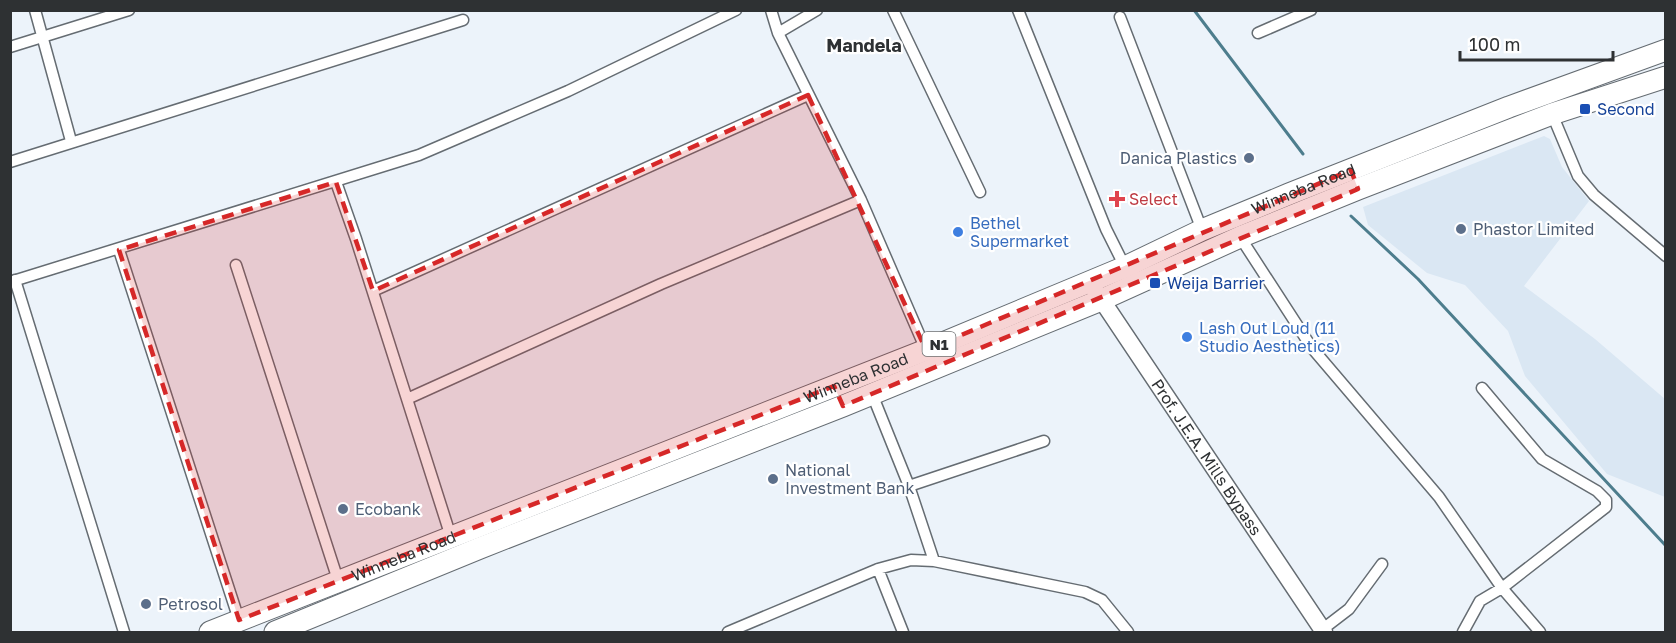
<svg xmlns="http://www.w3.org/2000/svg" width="1676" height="643" viewBox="0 0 1676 643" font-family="'Golos Text',sans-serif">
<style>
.built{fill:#dae7f3}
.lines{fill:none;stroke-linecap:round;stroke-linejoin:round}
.stream{stroke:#4d7d8d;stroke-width:3}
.street-casing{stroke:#656c72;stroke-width:13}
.secondary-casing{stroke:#656c72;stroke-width:19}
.highway-casing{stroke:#656c72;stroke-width:23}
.street{stroke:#fff;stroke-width:10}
.secondary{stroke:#fff;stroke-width:16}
.highway{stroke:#fff;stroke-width:21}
.marked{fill:#d62828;fill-opacity:0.2;stroke:#d62828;stroke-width:4.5;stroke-dasharray:12 8;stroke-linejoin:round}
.transit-dot{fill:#1a4fb4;stroke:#fff;stroke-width:2}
.service-dot{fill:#5c6f8a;stroke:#fff;stroke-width:2}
.health-dot{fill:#e0444e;stroke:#fff;stroke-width:2}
.shop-dot{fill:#3f7fe0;stroke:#fff;stroke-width:2}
.labels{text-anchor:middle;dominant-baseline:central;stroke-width:4.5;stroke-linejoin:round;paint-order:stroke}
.shield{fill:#fff;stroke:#6d6f70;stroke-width:1.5}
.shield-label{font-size:15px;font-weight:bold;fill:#2e3133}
.transit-label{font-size:16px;fill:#164399;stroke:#fff;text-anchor:start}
.service-label{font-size:16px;fill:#4e5e75;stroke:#fff;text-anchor:start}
.street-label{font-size:16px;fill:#2e3133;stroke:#fff}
.health-label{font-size:16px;fill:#be3a42;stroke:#fff;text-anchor:start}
.shop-label{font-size:16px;fill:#366cbe;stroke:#fff;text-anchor:start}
.neighbourhood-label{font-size:18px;font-weight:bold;fill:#2e3133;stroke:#fff}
</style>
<rect width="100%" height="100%" fill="#ecf3fa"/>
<path class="built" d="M1544,136L1550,139L1562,167L1589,201L1524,286L1595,339L1665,399V497L1607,474L1525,376L1508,331L1465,285L1427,273L1368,225L1363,207Z"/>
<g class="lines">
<path class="stream" d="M1194,10L1303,154
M1351,216L1418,279L1666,546"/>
<g class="street-casing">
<path id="street" d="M35,10L71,141
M771,10L778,33L861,200L926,350
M893,10L980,192
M1018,10L1106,229L1125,267
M1120,17L1202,230
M778,33L817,10
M1258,33L1311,10
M10,47L129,10
M1552,114L1578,176L1594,195L1666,256
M10,162L463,20
M336,182L356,239L451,537
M1240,237L1312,348L1439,497L1502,588L1540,632
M119,250L239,620
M236,265L338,580
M15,280L124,632
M10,282L419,155L568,91L736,10
M373,291L808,95
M872,394L909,486L934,561
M407,399L661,284L861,200
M909,486L1044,441
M878,569L903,632
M728,632L878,569L911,560L934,561L1085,592L1102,600L1128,632
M1319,632L1349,609L1382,564
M1463,632L1480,601L1502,588L1606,507V500L1597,491L1542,459L1482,388"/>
</g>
<g class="secondary-casing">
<g id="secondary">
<path id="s1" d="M1095,290L1324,632"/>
</g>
</g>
<g class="highway-casing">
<g id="highway">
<path id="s2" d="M210,632L926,350L1125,267L1202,230L1289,194L1509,107L1666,50"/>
<path d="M275,632L480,548L843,406L1101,300L1240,237L1358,189L1552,114L1666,77"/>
</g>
</g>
<use href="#street" class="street"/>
<use href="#secondary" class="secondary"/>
<use href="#highway" class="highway"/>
</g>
<path class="marked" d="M808,95L926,350L1351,170L1358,189L843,406L834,386L239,620L119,250L336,182L373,291Z"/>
<g class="transit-dot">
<rect x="1579" y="103" width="12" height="12" rx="3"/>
<rect x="1149" y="277" width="12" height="12" rx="3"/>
</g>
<g class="service-dot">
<circle cx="1249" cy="158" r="6"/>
<circle cx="1461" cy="229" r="6"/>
<circle cx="773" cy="479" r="6"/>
<circle cx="343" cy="509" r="6"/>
<circle cx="146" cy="604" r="6"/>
</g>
<path class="health-dot" d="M1114 190h6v6h6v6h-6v6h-6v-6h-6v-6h6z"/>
<g class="shop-dot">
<circle cx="958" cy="232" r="6"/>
<circle cx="1187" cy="337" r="6"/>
</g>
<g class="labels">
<rect class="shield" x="922.5" y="332" width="33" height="24" rx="4.5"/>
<g class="shield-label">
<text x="939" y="344">N1</text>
</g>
<g class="transit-label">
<text x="1597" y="109">Second</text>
<text x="1167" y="283">Weija Barrier</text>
</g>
<g class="service-label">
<text x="1237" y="158" text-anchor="end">Danica Plastics</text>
<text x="1473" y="229">Phastor Limited</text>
<text x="785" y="470">National<tspan x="785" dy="18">Investment Bank</tspan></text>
<text x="355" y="509">Ecobank</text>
<text x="158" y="604">Petrosol</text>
</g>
<g class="street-label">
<text stroke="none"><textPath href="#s2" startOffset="1180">Winneba Road</textPath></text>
<text stroke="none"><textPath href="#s2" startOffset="694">Winneba Road</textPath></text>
<text stroke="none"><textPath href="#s1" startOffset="201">Prof. J.E.A. Mills Bypass</textPath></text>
<text stroke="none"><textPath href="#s2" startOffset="208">Winneba Road</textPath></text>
</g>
<g class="health-label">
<text x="1129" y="199">Select</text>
</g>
<g class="shop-label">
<text x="970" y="223">Bethel<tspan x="970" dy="18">Supermarket</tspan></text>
<text x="1199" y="328">Lash Out Loud (11<tspan x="1199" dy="18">Studio Aesthetics)</tspan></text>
</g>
<g class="neighbourhood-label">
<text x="864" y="45">Mandela</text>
</g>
</g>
<rect width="1676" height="643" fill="none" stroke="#2e3133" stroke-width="24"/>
<path d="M1460 51v9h153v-9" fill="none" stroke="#2e3133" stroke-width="3"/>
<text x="1469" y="51" font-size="18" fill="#2e3133" stroke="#ffffff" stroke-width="4.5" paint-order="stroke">100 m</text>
</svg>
